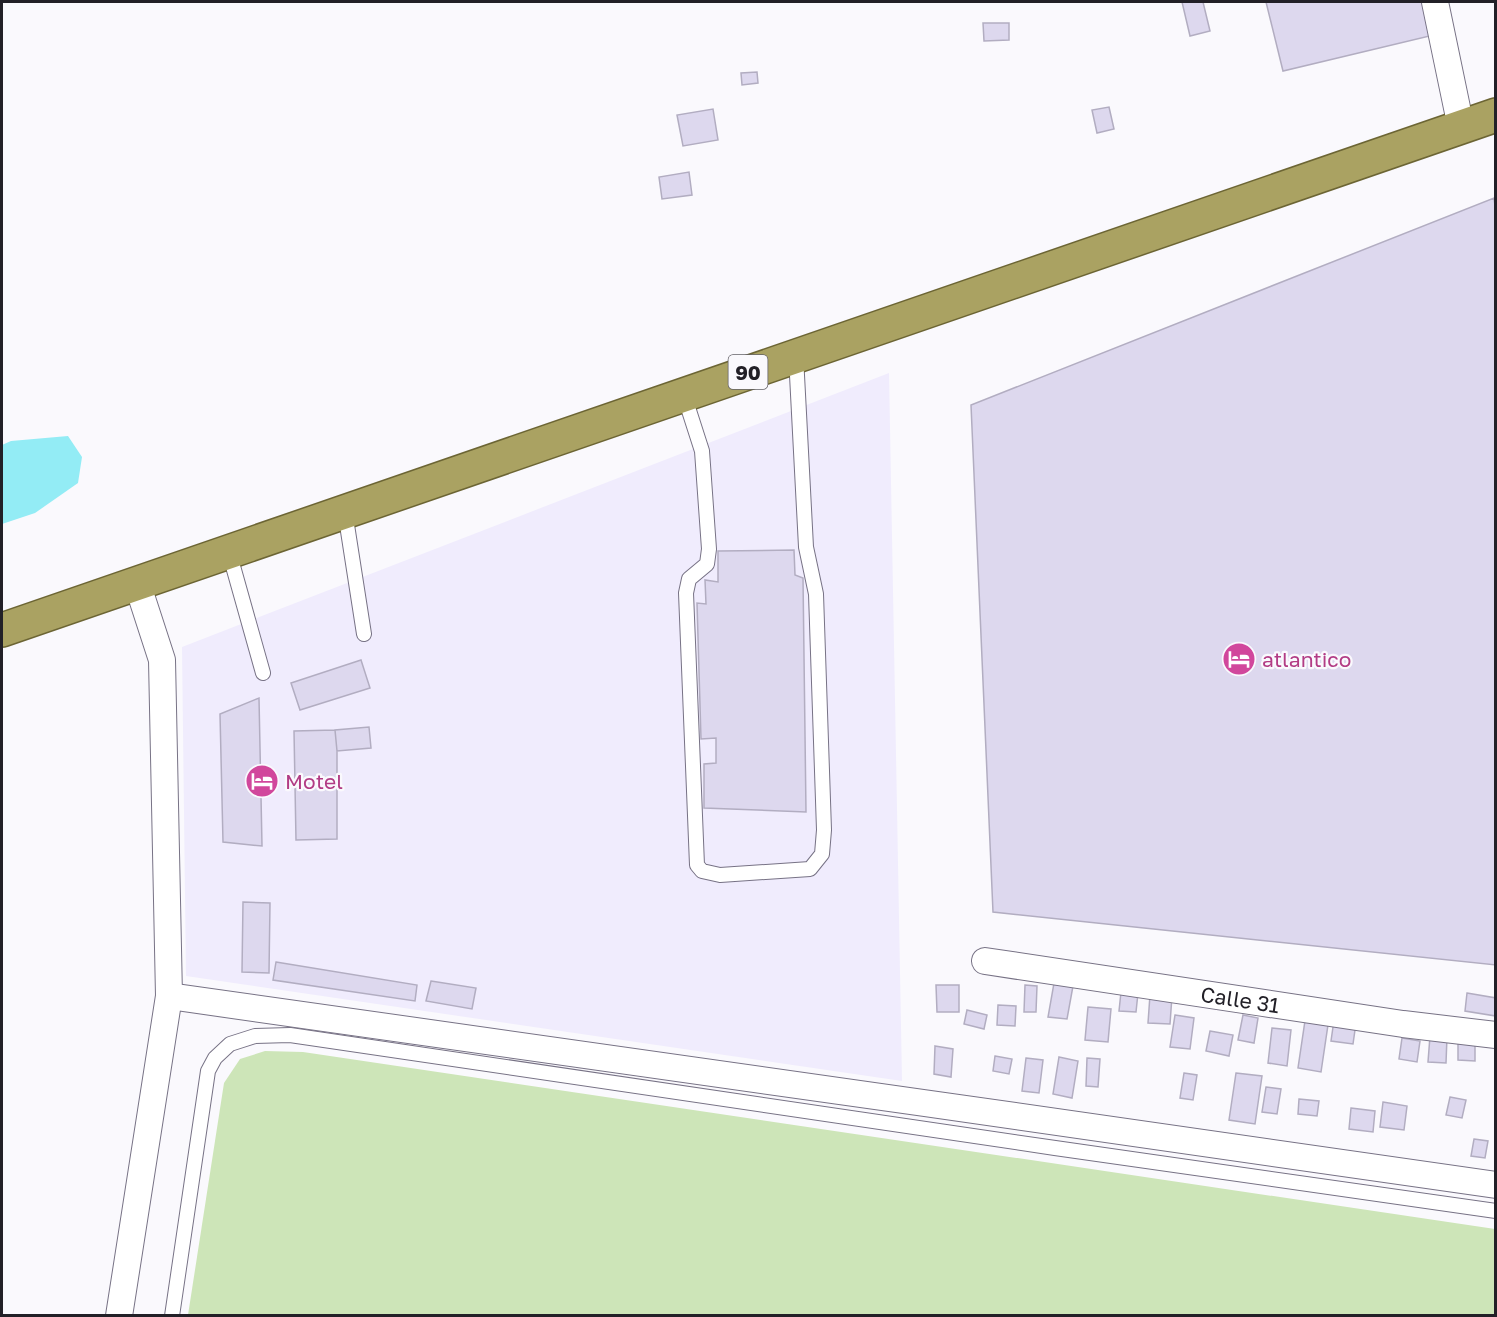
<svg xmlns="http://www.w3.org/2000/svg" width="1497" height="1317" viewBox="0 0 1497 1317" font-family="'Golos Text',sans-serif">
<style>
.built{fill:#f0ecfd}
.green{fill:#cde5b8}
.water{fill:#93ecf5}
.building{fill:#ddd8ee;stroke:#b2adc1;stroke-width:1.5}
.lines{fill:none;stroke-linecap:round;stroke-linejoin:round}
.service-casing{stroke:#777285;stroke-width:16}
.minor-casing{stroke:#777285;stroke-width:28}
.trunk-casing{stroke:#6c6534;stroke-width:36}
.service{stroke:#fff;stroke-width:14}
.minor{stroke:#fff;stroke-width:26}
.trunk{stroke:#aaa262;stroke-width:33}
.labels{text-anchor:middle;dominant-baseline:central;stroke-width:4.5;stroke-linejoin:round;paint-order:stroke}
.shield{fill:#faf9fd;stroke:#636167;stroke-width:1.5}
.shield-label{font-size:20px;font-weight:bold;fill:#222027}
.hotel-label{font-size:21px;fill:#b23c85;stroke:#faf9fd;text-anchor:start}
.street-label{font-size:21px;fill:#222027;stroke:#faf9fd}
</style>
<rect width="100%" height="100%" fill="#faf9fd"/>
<path class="built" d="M889,373L902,1081L186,976L182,647Z"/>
<path class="green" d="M265,1051L303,1052L1495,1229V1315H188L224,1083L240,1059Z"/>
<path class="water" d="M68,436L82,457L78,483L35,513L2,524V445L11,441Z"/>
<path class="building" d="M1182,2H1203L1210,31L1190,36Z
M1266,2H1431L1438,34L1283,71Z
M983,23H1009V40L984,41Z
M757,72L758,83L742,85L741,73Z
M1109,107L1114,129L1097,133L1092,110Z
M713,109L718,140L683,146L677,115Z
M689,172L692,195L662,199L659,177Z
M1494,198L1496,214V965L993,912L971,405Z
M794,550L795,575L803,578L806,812L704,808V764L716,763V738L701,739L697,603L706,604L705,580L718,582V551Z
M361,660L370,688L300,710L291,683Z
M259,698L262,846L223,842L220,714Z
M369,727L371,748L337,751L335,730Z
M335,730L337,751V839L296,840L294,731Z
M243,902L270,903L269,973L242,972Z
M276,962L417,985L415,1001L273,980Z
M431,981L476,988L472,1009L426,1001Z
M1054,983L1073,986L1067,1019L1048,1017Z
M936,985H959V1012H937Z
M1025,985L1037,986L1036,1012H1024Z
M1121,992L1138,993L1136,1012L1119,1011Z
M1467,993L1496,998V1016L1465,1011Z
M1150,995L1172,996L1170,1024L1148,1023Z
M998,1005L1016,1006L1015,1026L997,1025Z
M1088,1007L1111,1009L1108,1042L1085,1040Z
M967,1010L987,1015L984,1029L964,1024Z
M1306,1014L1329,1018L1321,1072L1298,1068Z
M1175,1015L1194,1018L1190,1049L1170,1047Z
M1243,1015L1258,1018L1254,1043L1238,1040Z
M1334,1020L1356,1023L1353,1044L1331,1041Z
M1272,1028L1291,1030L1287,1066L1268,1063Z
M1210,1031L1233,1035L1229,1056L1206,1051Z
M1430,1036L1447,1037L1446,1063L1428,1062Z
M1402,1038L1420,1041L1417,1062L1399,1059Z
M1458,1038H1475V1061L1458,1060Z
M935,1046L953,1049L951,1077L934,1074Z
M995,1056L1012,1059L1009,1074L993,1071Z
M1059,1057L1078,1061L1072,1098L1053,1094Z
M1026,1058L1043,1060L1039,1093L1022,1091Z
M1087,1058L1100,1059L1098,1087L1086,1086Z
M1184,1073L1197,1075L1193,1100L1180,1098Z
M1236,1073L1262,1076L1255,1124L1229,1120Z
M1266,1087L1281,1089L1277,1114L1262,1112Z
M1450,1097L1466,1100L1462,1118L1446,1115Z
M1299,1099L1319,1101L1317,1116L1298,1114Z
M1383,1102L1407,1106L1404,1130L1380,1127Z
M1351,1108L1375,1111L1373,1132L1349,1129Z
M1474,1139L1488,1141L1485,1158L1471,1156Z"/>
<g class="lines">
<g class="service-casing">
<path id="service" d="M684,395L702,451L709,549L707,564L689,579L686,593L697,865L702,871L720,875L810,869L822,854L824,830L816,594L806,547L796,356
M345,512L364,634
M229,552L263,673
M172,1316L208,1071L215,1058L230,1044L255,1036L290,1035L1055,1148L1496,1211"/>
</g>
<g class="minor-casing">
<g id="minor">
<path d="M1435,2L1461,127"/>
<path id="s1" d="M985,961L1403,1024L1496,1035"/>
<path d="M169,996L924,1103L1496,1185"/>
<path d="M119,1316L169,996L162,660L137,583"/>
</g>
</g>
<g class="trunk-casing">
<path id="trunk" d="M2,630L1496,115"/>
</g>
<use href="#service" class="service"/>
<use href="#minor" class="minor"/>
<use href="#trunk" class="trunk"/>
</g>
<defs>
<g id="hotel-disc" transform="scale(1.725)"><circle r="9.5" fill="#d1479c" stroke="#faf9fd"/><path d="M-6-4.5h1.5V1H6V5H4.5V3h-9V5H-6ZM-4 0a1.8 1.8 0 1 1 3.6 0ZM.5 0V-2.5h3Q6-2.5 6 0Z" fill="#fff"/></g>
</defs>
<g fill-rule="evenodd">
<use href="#hotel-disc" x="1239" y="659"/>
<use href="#hotel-disc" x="262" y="781"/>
</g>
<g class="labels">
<rect class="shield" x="728.5" y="355" width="39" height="34" rx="4.5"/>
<g class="shield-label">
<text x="748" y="372">90</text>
</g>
<g class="hotel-label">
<text x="1262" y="659">atlantico</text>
<text x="285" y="781">Motel</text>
</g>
<g class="street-label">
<text stroke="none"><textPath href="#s1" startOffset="258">Calle 31</textPath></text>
</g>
</g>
<rect width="1497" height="1317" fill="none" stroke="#222027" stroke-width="6"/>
</svg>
